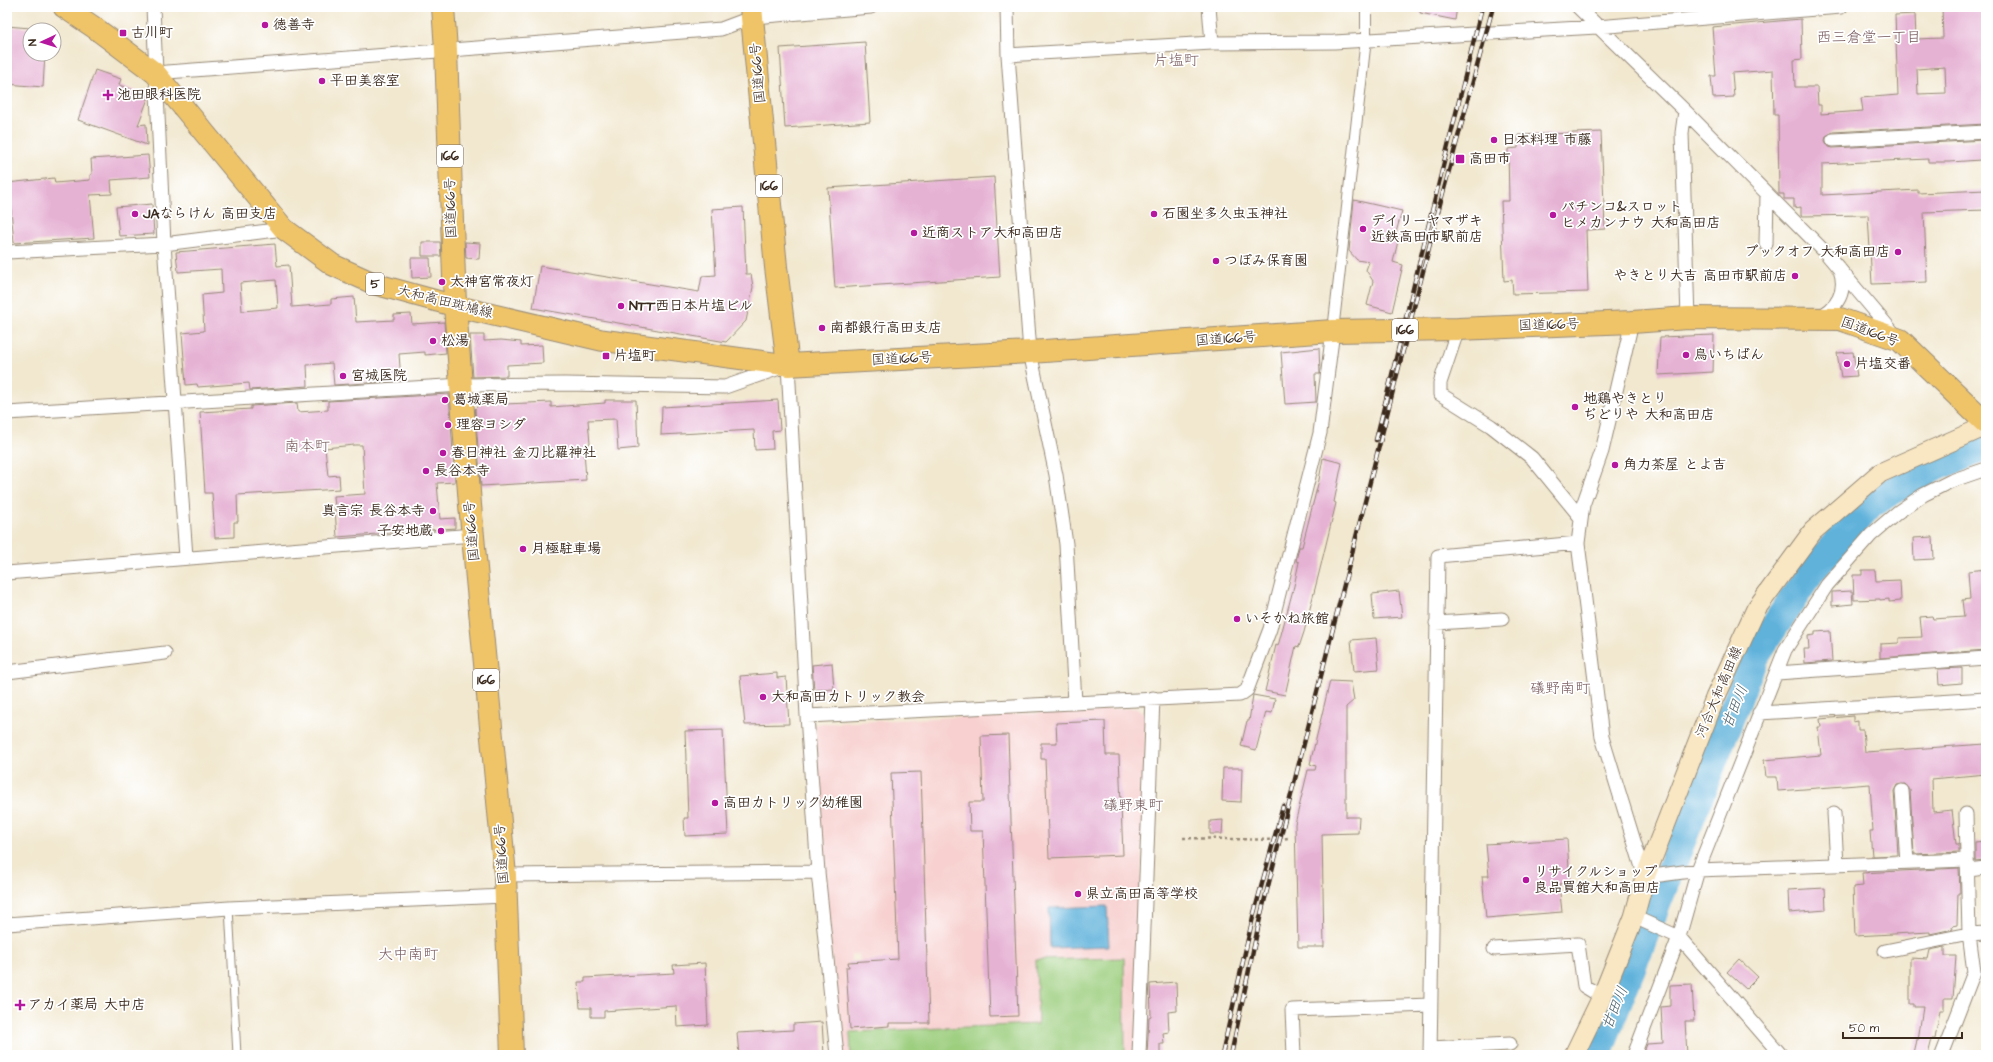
<svg xmlns="http://www.w3.org/2000/svg" width="1993" height="1062" viewBox="0 0 1993 1062" font-family="'Architects Daughter','Klee One',sans-serif">
<style>
.built{fill:#f7d0cf;fill-rule:evenodd}
.green{fill:#9cce7e;stroke:#6c7c4e}
.water{fill:#60b2db;stroke:#4e6e7c}
.lines{fill:none;stroke-linecap:round;stroke-linejoin:round}
.river{stroke:#60b2db;stroke-width:29}
.building{fill:#e6b2d4;fill-rule:evenodd}
.service-casing{stroke:#968977;stroke-width:9}
.pedestrian-casing{stroke:#968977;stroke-width:12}
.minor-casing{stroke:#968977;stroke-width:15}
.secondary-casing{stroke:#968977;stroke-width:21}
.primary-casing{stroke:#968977;stroke-width:23}
.trunk-casing{stroke:#968977;stroke-width:24}
.path{stroke:#968977;stroke-width:2.5;stroke-dasharray:3 3;stroke-linecap:butt}
.service{stroke:#fff;stroke-width:7}
.pedestrian{stroke:#fff;stroke-width:10}
.minor{stroke:#fff;stroke-width:13}
.secondary{stroke:#f9e7c3;stroke-width:19}
.primary{stroke:#efc469;stroke-width:21}
.trunk{stroke:#efc469;stroke-width:22}
.rail-casing{stroke:#3b2a1e;stroke-width:4.5}
.rail{stroke:#fff;stroke-width:3;stroke-dasharray:9;stroke-linecap:butt}
.poi-dot{fill:#b5179e;stroke:#fff;stroke-width:1.5}
.labels{text-anchor:middle;dominant-baseline:central;stroke-width:3.5;stroke-linejoin:round;paint-order:stroke}
.shield{fill:#fff;stroke:#766a62;stroke-width:1}
.shield-label{font-size:13px;font-weight:bold;fill:#3b2a1e}
.poi-label{font-size:14px;font-weight:bold;fill:#3b2a1e;stroke:#fff;text-anchor:start}
.street-label{font-size:14px;fill:#3b2a1e;stroke:#fff}
.neighbourhood-label{font-size:15px;fill:#775a5e;stroke:#fff}
.water-label{font-size:15px;font-style:italic;fill:#4a606a;stroke:#fff}
</style>
<rect width="100%" height="100%" fill="#fff"/>
<filter id="ink" filterUnits="userSpaceOnUse"><feTurbulence type="fractalNoise" baseFrequency=".025" numOctaves="2"/><feDisplacementMap in="SourceGraphic" scale="8" xChannelSelector="R" yChannelSelector="G"/><feConvolveMatrix kernelMatrix="1 2 1 2 8 2 1 2 1" color-interpolation-filters="sRGB"/></filter>
<filter id="wash" filterUnits="userSpaceOnUse"><feTurbulence type="fractalNoise" baseFrequency=".012" numOctaves="4" result="noise"/><feDisplacementMap in="SourceGraphic" scale="16" xChannelSelector="R" yChannelSelector="G"/><feGaussianBlur stdDeviation="0.9" result="paint"/><feColorMatrix in="noise" values="0 0 0 0 0 0 0 0 0 0 0 0 0 0 0 0 0 1.4 0 .05"/><feComposite in="paint" operator="in"/></filter>
<g filter="url(#wash)">
<rect width="100%" height="100%" fill="#f2e8d0"/>
<path class="built" d="M1136,708L1146,716L1136,1055H1125L1123,958L1036,960L1038,1024L850,1032L851,1055H842L821,855L815,724ZM1105,721L1106,755H1119L1123,855L1049,858L1045,759H1041V744L1057,743L1056,723ZM1008,735L1018,1016L990,1017L983,831L969,803L983,802L981,736ZM859,954L860,961L877,960L880,1009L846,967H849L848,961H851V955Z"/>
<path class="green" d="M1124,958L1125,1055H851L850,1032L1038,1024L1036,960Z"/>
<path class="water" d="M1107,906L1109,946L1050,948L1049,908Z"/>
<g class="lines">
<path class="river" d="M1597,1055L1754,657L1810,573L1871,503L1931,469L1980,449H1986"/>
</g>
<g id="blocks">
<path class="building" d="M1421,7H1457L1455,20L1420,13Z
M1942,7H1986V124L1833,132L1826,136L1825,141L1829,147L1833,148L1985,140L1986,156H1981V160L1950,162H1928V159L1822,164V195L1918,190V193L1986,190V210L1924,212L1927,282L1872,284L1868,215L1801,216V207L1794,208V199H1784V194H1779L1778,115H1774L1773,70L1732,73L1734,97L1713,98L1711,76H1716L1712,27L1801,19L1802,59L1794,60L1795,87H1817L1818,105H1821V114L1863,111L1861,98L1898,95L1895,15L1915,14L1916,39L1943,38ZM1945,67L1946,93L1918,94L1917,69Z
M7,26L30,28V54H45L43,87L7,84Z
M865,42L870,122L785,128L780,48Z
M95,70L121,79L119,85L149,96L138,125L146,124L147,145L78,120Z
M1601,132L1605,229L1586,230L1588,292L1513,294L1512,280L1504,281L1501,201H1509L1508,149L1518,148V135Z
M148,155L150,177L111,180L112,194L90,195L94,238L14,243L10,198H7V183L54,178L55,183L90,180V175L92,174L91,159Z
M994,177L1000,277L835,288L828,188Z
M1354,200L1402,211L1395,236L1399,237L1393,262L1403,265L1392,312L1367,305L1373,281L1366,270L1369,262L1357,260L1349,251Z
M152,204L154,234L119,236L116,207Z
M743,207L746,274H751L753,287L746,321L726,342L533,308L540,266L699,292L702,276L716,275L712,209Z
M422,242H440L441,256H422Z
M465,242L480,243L479,259L466,258Z
M275,244L277,266L289,265L292,307L331,304V299L354,297L356,322L394,320V315L411,314L412,324L444,322L446,353L425,355V352L399,354L401,381L334,385L332,363L307,365L308,386L250,390L249,383L198,387L197,384L186,385L182,333L204,331L202,295L222,293L221,269L178,272L176,252ZM276,280L278,308L242,311L240,283Z
M411,258H430L431,277L412,278Z
M470,335H484V341L501,340L521,342V346L542,345L543,363L507,365V376L473,377Z
M1714,335L1713,372L1658,375L1660,337Z
M1319,348L1320,374H1315L1316,402L1285,404L1281,352Z
M1853,352L1857,376L1841,377L1837,353Z
M449,394L455,482L437,483L440,519L455,518V528L337,537L334,496L365,494L362,445H354L325,448L328,476L339,475L340,489L237,495L238,522H234V537L215,538L212,493H205L200,412L251,409V406L297,403L298,412L328,410V401Z
M605,400H636L638,448L618,450L616,419L588,420L590,444L585,445L584,450L586,480L481,486L475,409L480,404L505,402V404L551,402V407L605,403Z
M778,400L780,430L772,431L773,449L755,450L754,430L661,435L662,407Z
M1323,458L1342,463L1334,502L1336,503L1320,569L1304,632L1299,647L1296,646L1285,695L1265,691L1276,645L1278,646L1294,586L1299,562L1296,561L1299,547H1302L1319,480Z
M1933,537L1934,559L1914,560L1913,538Z
M1986,569V650L1880,658V644L1899,643V638L1922,637L1920,617L1932,616L1933,619L1964,617L1962,600L1970,599L1968,571Z
M1862,570H1875L1876,581L1900,580L1901,601L1889,602V599L1880,600V599L1854,600L1853,575H1862Z
M1399,591L1402,617L1374,619L1372,594Z
M1852,591L1853,604L1832,606V592Z
M1830,631L1832,661L1805,663L1804,649H1809L1808,636L1815,635V632Z
M1376,638L1379,669L1354,671L1351,640Z
M832,663L834,689L814,690L812,665Z
M1962,668V683L1939,685L1938,669Z
M777,673V678L786,677L789,724L745,725L740,676Z
M1330,681L1351,682L1354,700L1346,707V817H1359L1358,833L1322,834L1324,947H1298L1295,824L1308,770H1315L1316,766L1310,764Z
M1253,695L1275,699L1272,713L1266,712L1256,750L1241,746L1247,721H1249Z
M1853,716V722L1858,721V730H1863L1865,752L1986,744V774L1932,779L1933,812L1952,810L1956,844H1959V852L1914,854L1910,790L1905,784L1897,785L1894,791L1898,855L1872,856L1870,831H1873L1870,784L1778,791L1777,777H1766L1764,760L1821,755L1818,727H1821L1820,719Z
M1105,721L1106,755H1119L1123,855L1049,858L1045,759H1041V743H1057L1056,723Z
M723,730L728,834L685,836L684,818H688L685,731Z
M1008,735L1018,1016L990,1017L983,831H970L969,802H983L981,736Z
M1223,768H1242L1241,802L1222,801Z
M921,772L929,1023H889V1026L850,1029L846,967H849L848,962L898,959L891,773Z
M1223,820L1222,834H1210V821Z
M1567,839L1570,883L1559,884L1562,912L1486,918L1482,876H1489L1486,844Z
M1984,841L1985,860L1975,861V842Z
M1959,868L1960,893H1958L1957,925L1952,926L1953,929L1930,934V932L1855,936L1853,887L1863,886L1862,873Z
M1825,888L1826,910L1789,913L1788,890Z
M1945,947V956H1956L1953,999H1944V1010H1940L1935,1039H1932L1928,1055L1913,1053L1916,1040H1918L1923,1007H1914V1004H1910V958L1928,959L1930,950Z
M1739,959L1758,977L1746,989L1727,972Z
M705,963L708,1025L677,1027L676,1006L604,1011V1017H591V1008H580L578,982H585V978L674,973L673,965Z
M1176,982L1177,1011L1168,1012L1169,1032L1163,1033L1164,1044H1160V1055H1147L1149,1017L1151,1016L1150,984Z
M1692,984L1694,1021H1685L1687,1055H1643L1647,1044L1663,1043L1661,1007L1670,1006V985Z
M822,1022L824,1055H739L737,1033L793,1030V1024Z"/>
</g>
</g>
<g filter="url(#ink)">
<use href="#blocks" fill-opacity="0" stroke="#968977" stroke-width="1"/>
<g class="lines">
<g class="service-casing">
<path id="service" d="M229,908L237,1055"/>
</g>
<g class="pedestrian-casing">
<path id="pedestrian" d="M1333,331L1366,39V7"/>
</g>
<g class="minor-casing">
<path id="minor" d="M153,7L164,244L186,557
M1007,7L1008,55L1030,352L1056,475L1066,544L1075,702
M1209,7L1212,43
M1578,7L1685,111L1825,252L1896,336
M1008,55L1212,43L1334,42L1597,27L1841,7
M155,73L721,29L753,17L871,7
M1685,111L1682,133L1688,318
M1833,140L1986,132
M1766,244L1767,194
M7,252L164,244L284,229
M1818,317C1838,309 1847,290 1840,270
M1632,322L1602,451L1583,505L1578,543L1602,737L1645,877L1698,870L1967,860
M1458,329L1440,383V394L1491,426L1532,458L1581,518
M7,413L462,385L565,384L725,387L788,365L807,716L818,872L837,1055
M7,573L473,535
M1436,623L1502,619
M7,672L165,653
M1777,673L1986,658
M1759,713L1986,699
M807,716L1240,695L1247,690L1270,629L1320,433L1333,331
M1902,791L1907,862
M1834,813L1837,865
M1968,870L1986,868
M505,875L818,872
M1634,917L1679,937L1781,1055
M7,924L229,908L505,896
M1494,949L1578,944L1584,986L1602,997
M1885,951L1969,934L1986,933
M1430,1048L1510,1044
M1139,1055L1153,698
M1294,1055L1292,1010L1430,1005
M1430,1055L1438,556L1578,543
M1634,1055L1679,937L1698,870L1785,650L1827,585L1871,535L1898,512L1923,495L1951,481L1986,469
M1942,1055L1974,972L1969,934L1966,814"/>
</g>
<g class="secondary-casing">
<path id="secondary" d="M1574,1055L1602,997L1634,917L1645,877L1715,698L1756,609L1813,531L1880,473L1986,426"/>
</g>
<g class="primary-casing">
<path id="primary" d="M64,7L95,28L155,73L284,229L333,265L375,284L455,306L601,340L788,365"/>
</g>
<g class="trunk-casing">
<path id="trunk" d="M443,7L446,50L455,306L470,505L505,875L512,1055
M751,7L776,267L788,365L1030,352L1333,331L1458,329L1632,322L1688,318L1840,319L1900,340L1986,423"/>
</g>
<path class="path" d="M1183,838L1276,840L1288,838"/>
<use href="#service" class="service"/>
<use href="#pedestrian" class="pedestrian"/>
<use href="#minor" class="minor"/>
<use href="#secondary" class="secondary"/>
<use href="#primary" class="primary"/>
<use href="#trunk" class="trunk"/>
<g class="rail-casing">
<path id="rail" d="M1376,440L1482,7
M1222,1055L1253,917L1283,806
M1231,1055L1260,918L1440,204L1493,7"/>
</g>
<use href="#rail" class="rail"/>
</g>
</g>
<g class="poi-dot">
<circle cx="265" cy="25" r="4"/>
<rect x="119" y="29" width="8" height="8" rx="2"/>
<circle cx="322" cy="81" r="4"/>
<path d="M106 89h4v4h4v4h-4v4h-4v-4h-4v-4h4z"/>
<circle cx="1494" cy="140" r="4"/>
<rect x="1455" y="154" width="10" height="10" rx="2"/>
<circle cx="135" cy="214" r="4"/>
<circle cx="1154" cy="214" r="4"/>
<circle cx="1553" cy="215" r="4"/>
<circle cx="1363" cy="229" r="4"/>
<circle cx="914" cy="233" r="4"/>
<circle cx="1898" cy="252" r="4"/>
<circle cx="1216" cy="261" r="4"/>
<circle cx="1795" cy="276" r="4"/>
<circle cx="442" cy="282" r="4"/>
<circle cx="621" cy="306" r="4"/>
<circle cx="822" cy="328" r="4"/>
<circle cx="433" cy="341" r="4"/>
<circle cx="1686" cy="355" r="4"/>
<rect x="602" y="352" width="8" height="8" rx="2"/>
<circle cx="1847" cy="364" r="4"/>
<circle cx="343" cy="376" r="4"/>
<circle cx="445" cy="400" r="4"/>
<circle cx="1575" cy="407" r="4"/>
<circle cx="448" cy="425" r="4"/>
<circle cx="443" cy="453" r="4"/>
<circle cx="1615" cy="465" r="4"/>
<circle cx="426" cy="471" r="4"/>
<circle cx="433" cy="511" r="4"/>
<circle cx="441" cy="531" r="4"/>
<circle cx="523" cy="549" r="4"/>
<circle cx="1237" cy="619" r="4"/>
<circle cx="763" cy="697" r="4"/>
<circle cx="715" cy="803" r="4"/>
<circle cx="1526" cy="880" r="4"/>
<circle cx="1078" cy="894" r="4"/>
<path d="M18 999h4v4h4v4h-4v4h-4v-4h-4v-4h4z"/>
</g>
<g class="labels">
<g class="shield">
<rect x="437" y="145" width="26" height="22" rx="3"/>
<rect x="756" y="175" width="26" height="22" rx="3"/>
<rect x="366" y="273" width="18" height="22" rx="3"/>
<rect x="1392" y="319" width="26" height="22" rx="3"/>
<rect x="473" y="669" width="26" height="22" rx="3"/>
</g>
<g class="shield-label">
<text x="450" y="156">166</text>
<text x="769" y="186">166</text>
<text x="375" y="284">5</text>
<text x="1405" y="330">166</text>
<text x="486" y="680">166</text>
</g>
<g class="poi-label">
<text x="273" y="25">徳善寺</text>
<text x="131" y="33">古川町</text>
<text x="330" y="81">平田美容室</text>
<text x="117" y="95">池田眼科医院</text>
<text x="1502" y="140">日本料理 市藤</text>
<text x="1469" y="159">高田市</text>
<text x="1561" y="207">パチンコ&amp;スロット<tspan x="1561" dy="16">ヒメカンナウ 大和高田店</tspan></text>
<text x="143" y="214">JAならけん 高田支店</text>
<text x="1162" y="214">石園坐多久虫玉神社</text>
<text x="1371" y="221">デイリーヤマザキ<tspan x="1371" dy="16">近鉄高田市駅前店</tspan></text>
<text x="922" y="233">近商ストア大和高田店</text>
<text x="1890" y="252" text-anchor="end">ブックオフ 大和高田店</text>
<text x="1224" y="261">つぼみ保育園</text>
<text x="1787" y="276" text-anchor="end">やきとり大吉 高田市駅前店</text>
<text x="450" y="282">太神宮常夜灯</text>
<text x="629" y="306">NTT西日本片塩ビル</text>
<text x="830" y="328">南都銀行高田支店</text>
<text x="441" y="341">松湯</text>
<text x="1694" y="355">鳥いちばん</text>
<text x="614" y="356">片塩町</text>
<text x="1855" y="364">片塩交番</text>
<text x="351" y="376">宮城医院</text>
<text x="1583" y="399">地鶏やきとり<tspan x="1583" dy="16">ぢどりや 大和高田店</tspan></text>
<text x="453" y="400">葛城薬局</text>
<text x="456" y="425">理容ヨシダ</text>
<text x="451" y="453">春日神社 金刀比羅神社</text>
<text x="1623" y="465">角力茶屋 とよ吉</text>
<text x="434" y="471">長谷本寺</text>
<text x="425" y="511" text-anchor="end">真言宗 長谷本寺</text>
<text x="433" y="531" text-anchor="end">子安地蔵</text>
<text x="531" y="549">月極駐車場</text>
<text x="1245" y="619">いそかね旅館</text>
<text x="771" y="697">大和高田カトリック教会</text>
<text x="723" y="803">高田カトリック幼稚園</text>
<text x="1534" y="872">リサイクルショップ<tspan x="1534" dy="16">良品買館大和高田店</tspan></text>
<text x="1086" y="894">県立高田高等学校</text>
<text x="28" y="1005">アカイ薬局 大中店</text>
</g>
<g class="street-label">
<text transform="translate(758 73) rotate(-95)">国道166号</text>
<text transform="translate(451 208) rotate(-92)">国道166号</text>
<text transform="translate(445 302) rotate(14)">大和高田斑鳩線</text>
<text transform="translate(1549 325) rotate(-2)">国道166号</text>
<text transform="translate(1870 332) rotate(20)">国道166号</text>
<text transform="translate(1226 339) rotate(-4)">国道166号</text>
<text transform="translate(902 359) rotate(-3)">国道166号</text>
<text transform="translate(472 531) rotate(-95)">国道166号</text>
<text transform="translate(1719 692) rotate(-67)">河合大和高田線</text>
<text transform="translate(502 854) rotate(-94)">国道166号</text>
</g>
<g class="neighbourhood-label">
<text x="1869" y="37">西三倉堂一丁目</text>
<text x="1176" y="60">片塩町</text>
<text x="307" y="446">南本町</text>
<text x="1560" y="688">礒野南町</text>
<text x="1133" y="805">礒野東町</text>
<text x="408" y="954">大中南町</text>
</g>
<g class="water-label">
<text transform="translate(1735 707) rotate(-68)">甘田川</text>
<text transform="translate(1615 1008) rotate(-68)">甘田川</text>
</g>
</g>
<rect width="1993" height="1062" fill="none" stroke="#fff" stroke-width="24"/>
<g transform="translate(42 42) rotate(266)"><circle r="19" fill="#ffffff" stroke="#b1aaa5"/>
<path d="M0-3L7 15L0 10L-7 15Z" fill="#b5179e"/>
<text y="-6" font-size="11" font-weight="bold" text-anchor="middle" fill="#3b2a1e">N</text>
</g>
<path d="M1843 1032v6h119v-6" fill="none" stroke="#3b2a1e" stroke-width="2"/>
<text x="1849" y="1032" font-size="12" fill="#3b2a1e" stroke="#ffffff" stroke-width="3" paint-order="stroke">50 m</text>
</svg>
